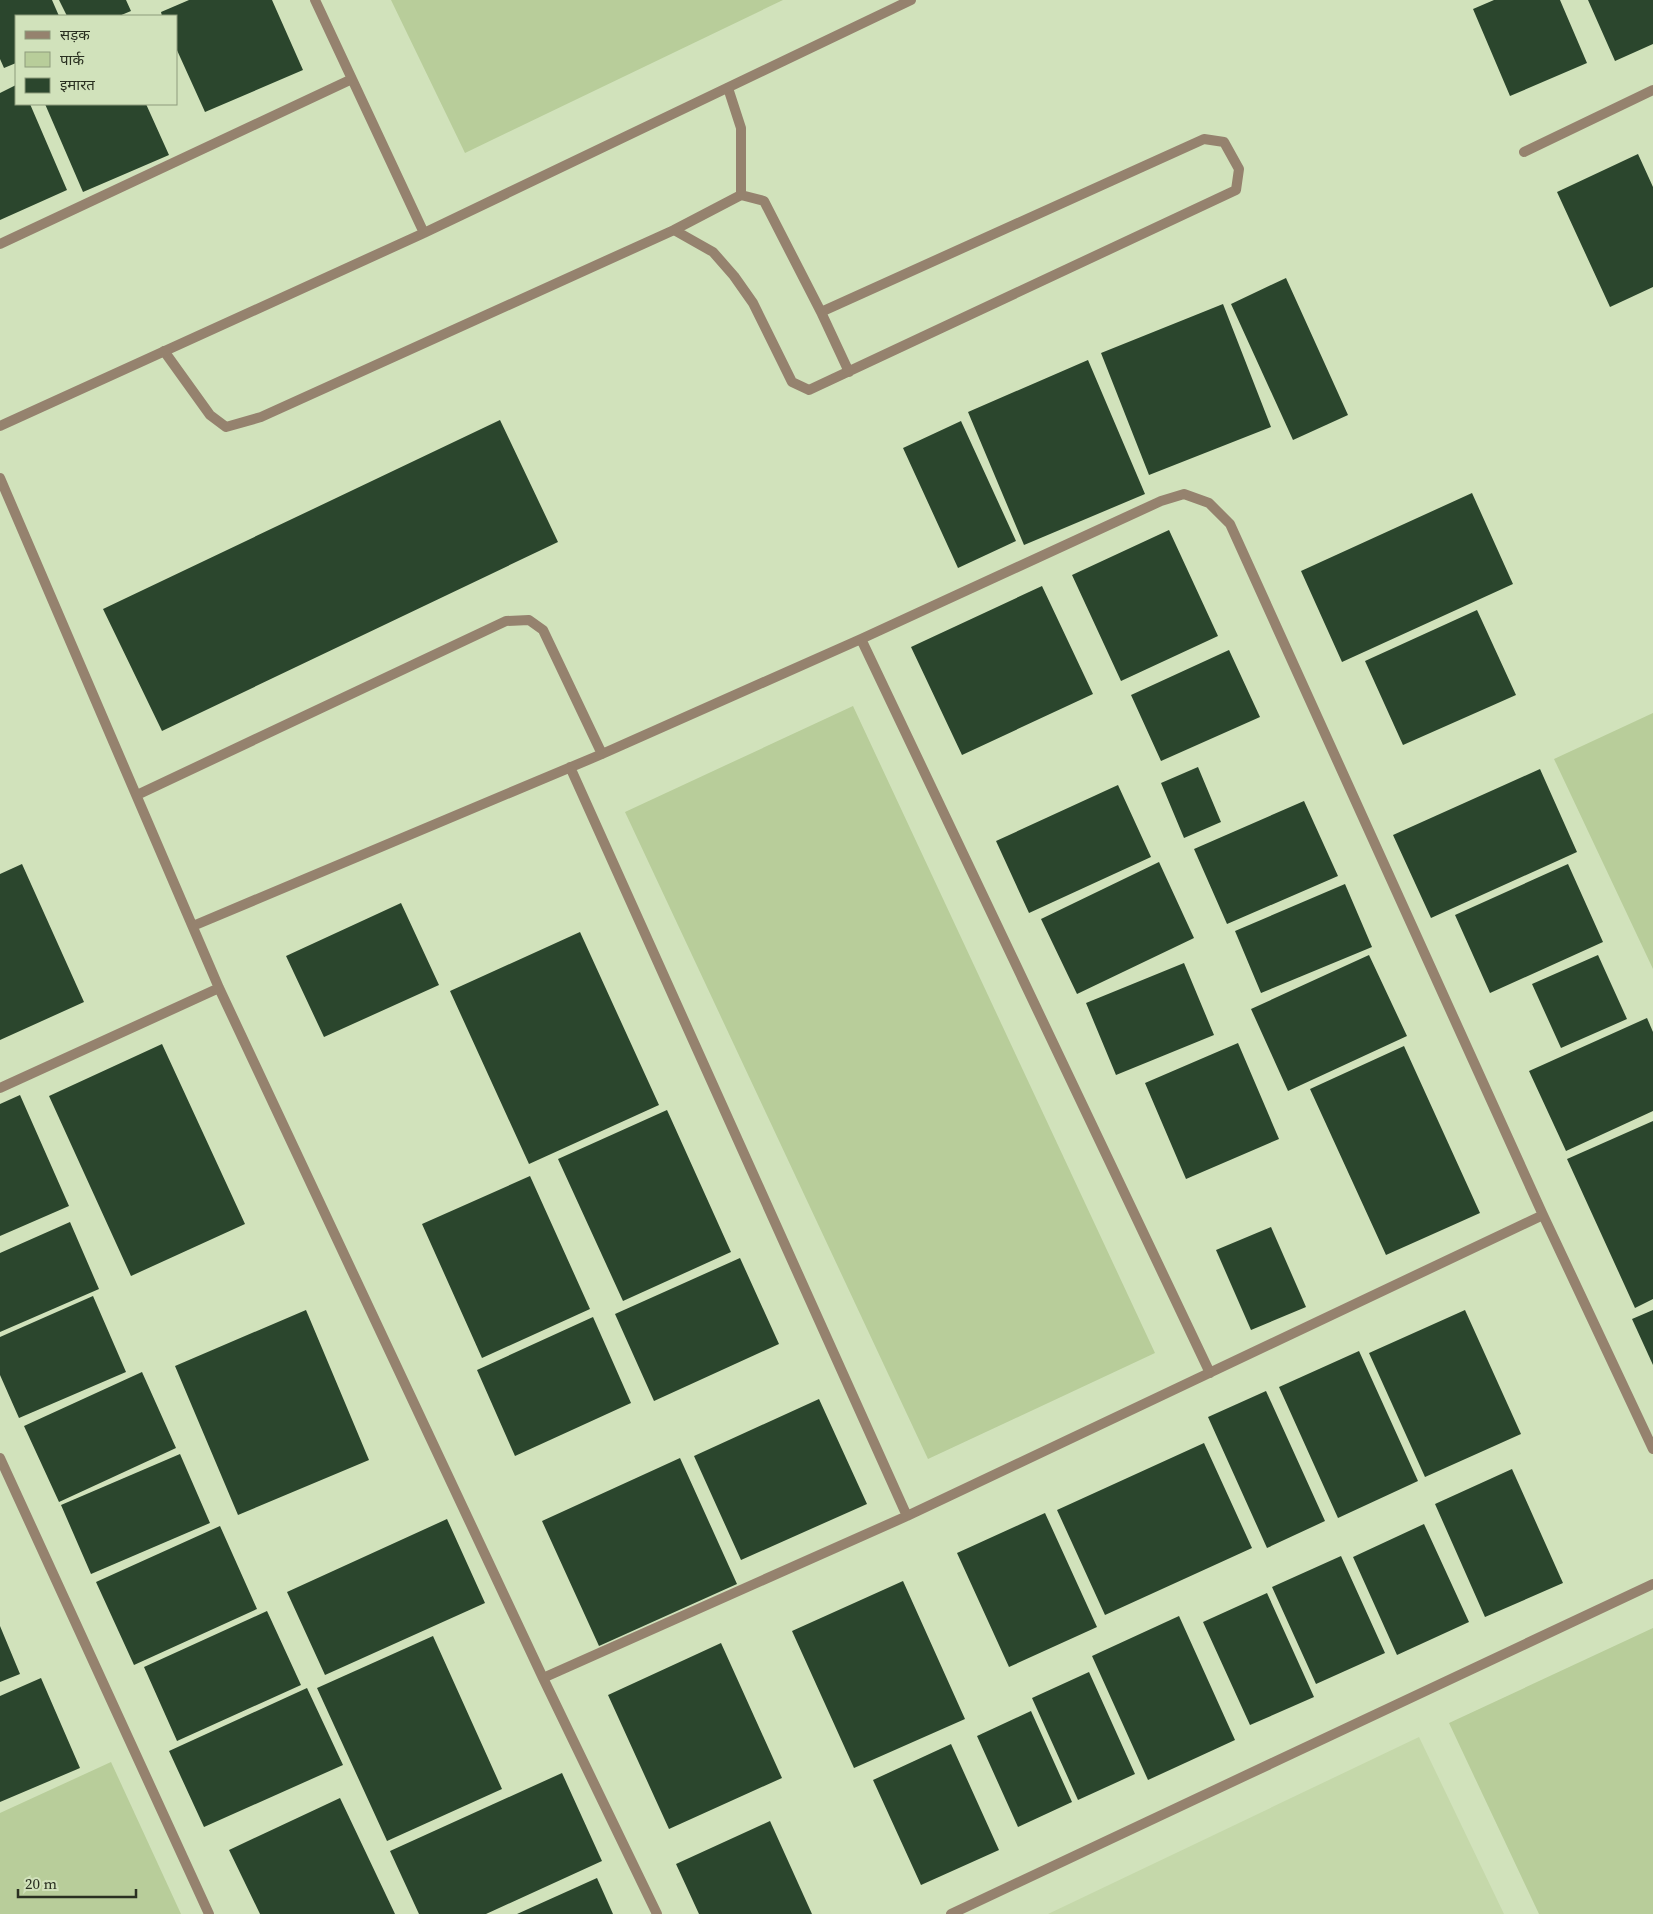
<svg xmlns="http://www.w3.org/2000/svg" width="1653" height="1914" viewBox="0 0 1653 1914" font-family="'Source Serif 4','Noto Sans Devanagari',serif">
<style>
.built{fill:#c5d8aa}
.green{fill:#b8cd9a}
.building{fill:#2b462d}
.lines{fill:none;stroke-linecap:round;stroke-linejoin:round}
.service{stroke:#95826e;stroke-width:10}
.minor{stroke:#95826e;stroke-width:10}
</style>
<rect width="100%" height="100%" fill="#d1e2bb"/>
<path class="built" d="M1419,1737L1504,1914H1048Z"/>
<path class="green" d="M391,0H783L465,153Z
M853,706L1155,1353L928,1459L625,812Z
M1653,713V969L1554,759Z
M1653,1628V1914H1539L1449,1723Z
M111,1762L181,1914H0V1813Z"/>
<path class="building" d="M0,0H52L59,16H16V63L4,68L0,59Z
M59,0H126L131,11L119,16H67Z
M189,0H272L303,70L205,112L176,48V16H162L161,12Z
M1494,0H1560L1587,63L1510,96L1473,9Z
M1588,0H1653V44L1615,61Z
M16,85V104H30L67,190L0,220V93Z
M45,104H146L169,155L83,192Z
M1638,154L1653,187V287L1610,307L1557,192Z
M1286,278L1348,415L1293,440L1231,304Z
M1223,304L1271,427L1149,475L1101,353Z
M1088,360L1145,494L1024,545L968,412Z
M500,420L558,542L162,731L103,609Z
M961,421L1016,541L958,568L903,448Z
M1472,493L1513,584L1342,662L1301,571Z
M1169,530L1218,636L1121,681L1072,575Z
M1042,586L1093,694L962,755L911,647Z
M1477,610L1516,695L1403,745L1365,661Z
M1229,650L1260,717L1161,761L1131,695Z
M1198,767L1221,822L1184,838L1161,783Z
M1540,769L1577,852L1431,918L1393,835Z
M1118,785L1151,857L1029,913L996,841Z
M1304,801L1338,876L1227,924L1194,849Z
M1159,862L1194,938L1077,994L1041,919Z
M22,864L84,1002L0,1040V874Z
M1568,864L1603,942L1490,993L1455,915Z
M1345,884L1372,947L1261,993L1235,931Z
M401,903L439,985L324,1037L286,956Z
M580,932L659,1105L529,1164L450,991Z
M1369,955L1407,1036L1288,1091L1251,1009Z
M1598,955L1627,1019L1561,1048L1532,984Z
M1184,963L1214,1035L1116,1075L1086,1003Z
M1647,1018L1653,1032V1111L1566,1151L1529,1071Z
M1238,1043L1279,1139L1186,1179L1145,1083Z
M162,1044L245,1224L131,1276L49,1096Z
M1404,1046L1480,1213L1386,1255L1310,1089Z
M20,1095L69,1206L0,1236V1104Z
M667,1110L731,1252L623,1301L558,1159Z
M1653,1121V1299L1635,1308L1567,1159Z
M530,1176L590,1309L482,1358L422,1224Z
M70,1222L99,1289L0,1332V1253Z
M1271,1227L1306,1307L1251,1330L1216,1250Z
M740,1258L779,1344L654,1401L615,1314Z
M93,1296L126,1372L19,1418L0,1375V1337Z
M306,1310L369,1460L238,1515L175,1366Z
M1465,1310L1521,1434L1425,1477L1369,1353Z
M1653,1310V1365L1632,1319Z
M593,1317L631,1403L515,1456L477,1370Z
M1359,1351L1418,1481L1338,1518L1279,1387Z
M142,1372L176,1448L59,1502L24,1426Z
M1266,1391L1325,1521L1267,1548L1208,1417Z
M819,1399L867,1504L741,1560L694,1456Z
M1204,1443L1252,1548L1105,1615L1057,1510Z
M180,1454L210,1523L91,1574L61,1505Z
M680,1458L737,1584L599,1646L542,1521Z
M1512,1469L1563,1583L1485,1617L1435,1504Z
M1045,1513L1097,1627L1009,1667L957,1553Z
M447,1519L485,1603L325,1675L287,1592Z
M1424,1524L1469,1622L1397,1655L1353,1557Z
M220,1526L257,1609L134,1665L96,1582Z
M1341,1556L1385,1653L1316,1684L1272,1587Z
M903,1581L965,1719L854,1768L792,1631Z
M1267,1593L1314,1697L1250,1725L1203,1622Z
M267,1611L301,1685L177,1741L144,1667Z
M1179,1616L1235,1740L1148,1780L1092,1656Z
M0,1626L20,1674L0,1682Z
M433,1636L502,1789L387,1841L317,1688Z
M721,1643L782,1778L669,1829L608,1695Z
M1089,1672L1135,1774L1078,1800L1032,1698Z
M41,1678L80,1768L0,1802V1696Z
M307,1688L343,1765L204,1827L169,1751Z
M1031,1711L1072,1802L1018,1827L977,1736Z
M951,1744L999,1850L921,1885L873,1780Z
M562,1773L602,1861L486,1914H419L390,1851Z
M340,1798L395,1914H260L229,1850Z
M770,1821L812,1914H699L676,1864Z
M597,1878L613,1914H517Z"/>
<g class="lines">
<path class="service" d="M728,88L741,128V195
M821,312L849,372
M164,351L210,415L226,427L261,417L674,230L713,252L734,276L753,303L792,382L809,390L1236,190L1239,169L1224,142L1204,139L821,312L764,201L741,195L674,230"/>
<path class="minor" d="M315,0L424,233
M1524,152L1653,90
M0,244L352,79
M0,426L424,233L911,0
M0,478L219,988L543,1678L657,1914
M861,639L1210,1373
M570,767L907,1516
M137,795L506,621L529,620L543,630L602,754
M193,926L602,754L861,639L1161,501L1184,494L1209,503L1230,524L1543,1215L1653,1449
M0,1088L219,988
M0,1458L209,1914
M543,1678L907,1516L1543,1215
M951,1914L1653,1584"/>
</g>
<rect x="15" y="15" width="162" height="90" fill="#d1e2bb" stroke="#8e9b7d"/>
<rect x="25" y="31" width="25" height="8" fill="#95826e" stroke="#8e9b7d"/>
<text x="60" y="40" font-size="15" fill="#2a3021">सड़क</text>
<rect x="25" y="52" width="25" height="15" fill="#b8cd9a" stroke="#8e9b7d"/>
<text x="60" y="65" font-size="15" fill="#2a3021">पार्क</text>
<rect x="25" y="78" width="25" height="15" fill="#2b462d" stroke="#8e9b7d"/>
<text x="60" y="90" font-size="15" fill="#2a3021">इमारत</text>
<path d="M18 1889v8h118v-8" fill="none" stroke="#2a3021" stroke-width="2.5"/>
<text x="25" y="1889" font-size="15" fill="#2a3021" stroke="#d1e2bb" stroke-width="4" paint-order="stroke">20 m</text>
</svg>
